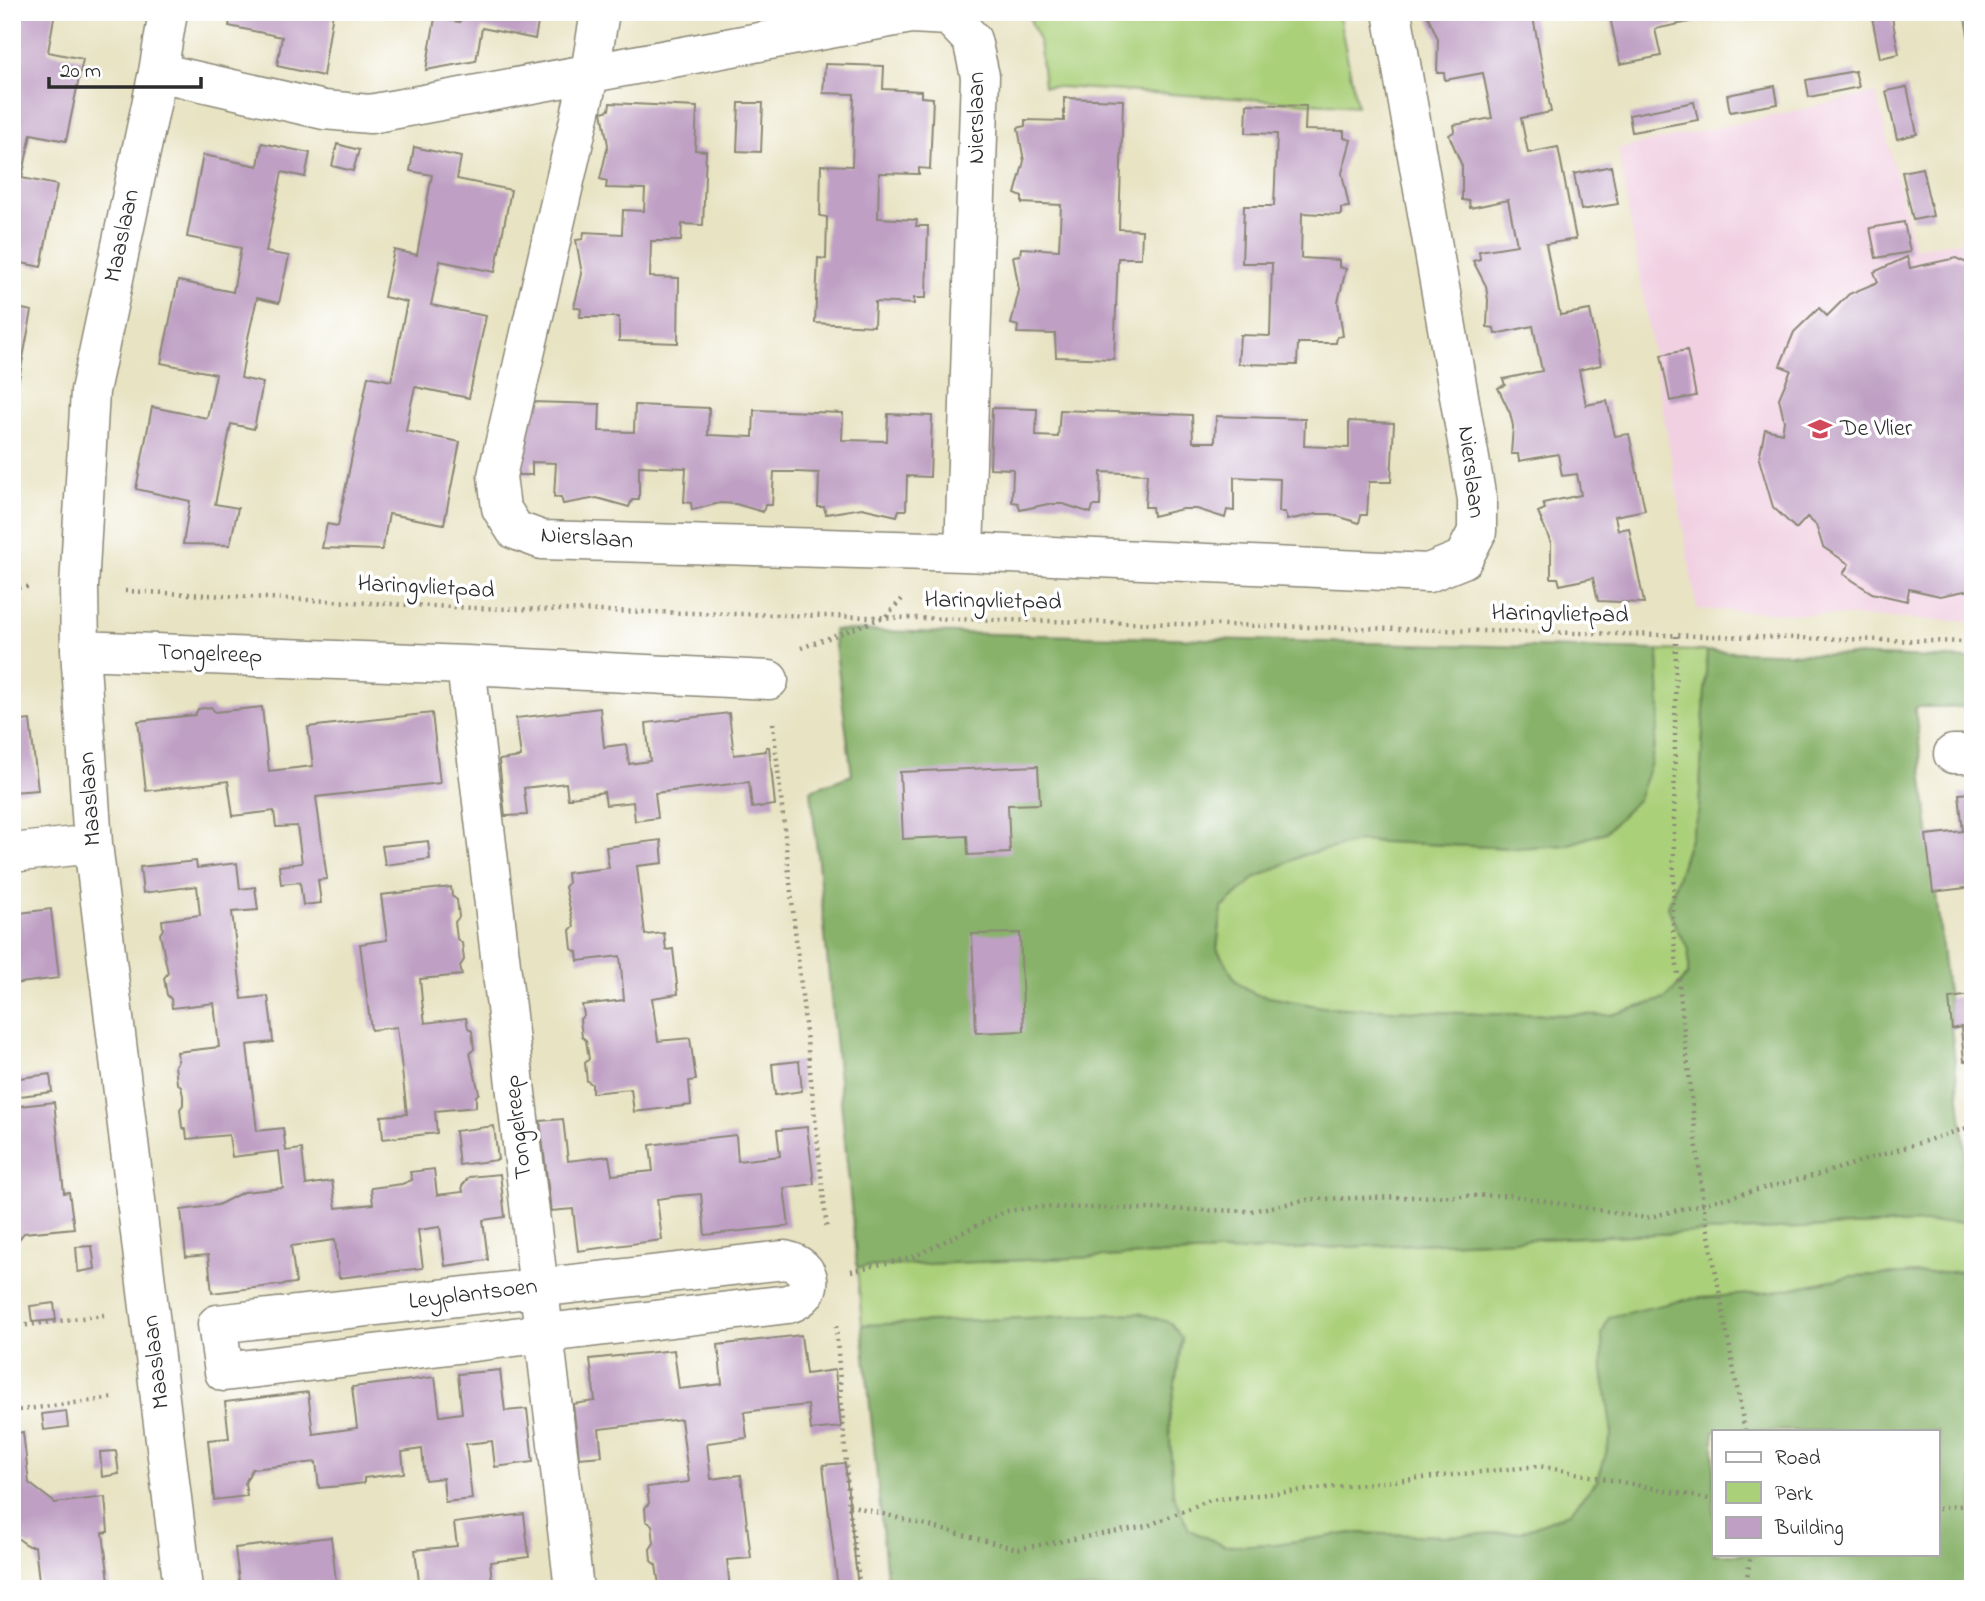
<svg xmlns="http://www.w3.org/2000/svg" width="1985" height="1601" viewBox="0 0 1985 1601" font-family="'Indie Flower',sans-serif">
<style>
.built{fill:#f1d0e2}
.green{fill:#abd07a;stroke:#6b7e52;stroke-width:2}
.forest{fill:#88b26a;stroke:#5a6e4a;stroke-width:2;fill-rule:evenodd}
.building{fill:#bfa0c4}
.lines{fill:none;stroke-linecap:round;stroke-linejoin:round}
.minor-casing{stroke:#8a8777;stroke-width:41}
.path{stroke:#8a8777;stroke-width:4.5;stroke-dasharray:2 5;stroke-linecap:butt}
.minor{stroke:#fff;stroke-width:38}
.labels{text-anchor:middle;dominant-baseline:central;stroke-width:7;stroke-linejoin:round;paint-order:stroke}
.street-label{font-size:24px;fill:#2b2b2b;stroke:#fff}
.poi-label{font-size:24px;fill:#2b2b2b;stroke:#fff;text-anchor:start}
</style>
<rect width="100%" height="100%" fill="#fff"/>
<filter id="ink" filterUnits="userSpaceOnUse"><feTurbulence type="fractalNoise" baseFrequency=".0143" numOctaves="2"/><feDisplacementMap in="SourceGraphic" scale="14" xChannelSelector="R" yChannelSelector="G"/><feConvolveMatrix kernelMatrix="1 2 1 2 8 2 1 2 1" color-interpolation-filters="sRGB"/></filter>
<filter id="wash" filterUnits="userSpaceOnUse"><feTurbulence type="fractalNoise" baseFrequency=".00686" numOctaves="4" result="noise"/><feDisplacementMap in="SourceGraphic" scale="28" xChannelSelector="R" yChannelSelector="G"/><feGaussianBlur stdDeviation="1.57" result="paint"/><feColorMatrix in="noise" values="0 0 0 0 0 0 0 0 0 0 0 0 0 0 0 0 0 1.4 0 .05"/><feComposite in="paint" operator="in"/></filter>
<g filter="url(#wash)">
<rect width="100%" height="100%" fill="#e8e3c3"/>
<path class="built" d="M1876,93L1914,248L1973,239V622L1697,609L1618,149Z"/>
<path class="green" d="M1027,12H1338L1357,106L1044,86L1039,41Z
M1658,650L1707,651L1699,810L1668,907L1677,930L1689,949L1688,975L1665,999L1611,1015L1484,1014L1322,1007L1254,994L1236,981L1217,949L1222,908L1255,878L1303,855L1361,841L1512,848L1566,845L1606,832L1660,713Z
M1973,1221V1271L1853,1276L1773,1292L1609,1317L1602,1334L1603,1370L1612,1433L1598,1480L1569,1513L1520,1532L1444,1536L1353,1533L1276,1544L1225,1546L1189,1530L1173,1494L1169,1422L1182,1339L1171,1323L1139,1313L862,1325L857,1267Z"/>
<path class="forest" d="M833,630L1658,650L1660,713L1651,763L1638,799L1606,832L1566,845L1512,848L1361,841L1303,855L1255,878L1222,908L1217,949L1236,981L1254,994L1322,1007L1484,1014L1611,1015L1665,999L1688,975L1689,949L1677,930L1668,907L1699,810L1707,651L1973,659V707H1915L1973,1221L857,1267L811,790L852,775Z
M1973,1271V1589H888L862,1325L1139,1313L1171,1323L1182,1339L1169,1422L1173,1494L1189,1530L1225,1546L1276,1544L1353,1533L1444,1536L1520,1532L1569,1513L1598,1480L1612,1433L1603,1370L1602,1334L1609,1317L1688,1299L1773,1292L1853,1276ZM1714,1431H1938V1554H1714Z"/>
<g id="blocks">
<path class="building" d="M12,12H55L48,52L83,59L66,141L31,134L22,178L57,185L41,267L12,261Z
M232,12H333L323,76L277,66L282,37L229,26Z
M462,12H540L535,39L482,28L476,61L426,70L435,18L460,22Z
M1426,12H1532L1551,112L1521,118L1528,153L1558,147L1576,239L1546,244L1553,280L1560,315L1590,310L1601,365L1579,370L1586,405L1607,401L1615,436L1629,434L1645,510L1615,516L1618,530L1629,528L1644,603L1598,601L1593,578L1560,585L1558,578H1551V543L1538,512L1545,509L1543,503L1581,495L1577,474L1562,476L1558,454L1519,461L1518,454H1511L1513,426L1510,413L1498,388L1505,385L1503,379L1542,371L1533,326L1495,334L1494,328L1487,327L1488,300L1486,286L1473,261L1480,259L1479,251L1517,245L1508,200L1470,208L1469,201L1462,200V166L1449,135L1455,131L1454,125L1492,118L1483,73L1445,80L1444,73H1437L1438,39Z
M1609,12H1733V13L1655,29L1661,56L1620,64Z
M1871,12H1891L1899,54L1880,58Z
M1964,12H1973V52H1971Z
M825,64L884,66L883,89L921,91V97L933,98L930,169L919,168V174L879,173L878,218L917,220L916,226H928L926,298H914V304L875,302L874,326L815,323L818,258L826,259L827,217L820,216L821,165L852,166L854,94L823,93Z
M1855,71L1859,87L1809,97L1806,80Z
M1775,86L1778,104L1730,112L1727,95Z
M1907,87L1917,134L1897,139L1886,91Z
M1064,98L1123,100L1119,229L1142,230L1141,258H1118L1114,359L1056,357L1055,334L1017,333L1018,326L1011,324L1019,290L1013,256L1020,255L1021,248L1059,250L1061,205L1022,203V197L1015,194L1024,161L1018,128L1025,126V120L1064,121Z
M1694,102L1698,120L1632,132L1629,115Z
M610,103L697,107L695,150L706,151L703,225L682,224L681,241H651L650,277L679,278L678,343L619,341V317H580L581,309L574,307L582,274L576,240L583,239L584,232L622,234L623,210L644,211L645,189L606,188L607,181L600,179L608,145L602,112L609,110Z
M739,103H763L761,152L737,151Z
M1247,104L1306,106L1305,130L1344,131V138L1351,140L1342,173L1349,207L1341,208V215L1302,213L1301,258L1339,260V267L1346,269L1338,302L1343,336L1337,337L1336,343H1298L1297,365L1238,364L1240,335L1270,336L1272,263H1242L1243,234L1244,206H1274L1277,134L1246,133Z
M262,143L310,153L305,177L282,172L274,211L266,252L289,256L279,303L257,298L248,338L241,378L263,383L254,429L231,424L215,504L238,508L230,545L183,544L190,501L136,489L152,407L207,418L216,374L161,363L178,281L233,292L241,248L187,237L203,155L258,166Z
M337,144L359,150L353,171L332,166Z
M414,147L461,157L457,179L511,190L495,272L440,261L431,305L486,316L469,398L415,387L410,409L406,431L460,442L444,524L389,514L382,550L322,548L327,524L338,526L368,376L391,381L407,302L384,297L394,250L417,255L432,175L410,171Z
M1611,166L1618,204L1581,210L1574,174Z
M1922,168L1933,216L1913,220L1902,172Z
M1904,222L1910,252L1876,258L1870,228Z
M1907,257L1910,268L1956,258L1973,266L1969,276L1973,277V596L1970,590L1940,596L1909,589L1907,601L1872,593L1843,574L1849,564L1823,547L1816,525L1807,517L1796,529L1773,507L1759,459L1765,429L1782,433L1784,421L1779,398L1791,370L1780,366L1794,332L1819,308L1827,316L1849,294L1878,282L1874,272Z
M12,307L32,311L16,394L12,393Z
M1687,350L1696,396L1670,401L1661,355Z
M531,402L600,404L599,431L634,432L635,405L709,408L708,435L753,437L754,410L843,413L842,440L887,441L888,414L932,416L930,477L907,476L906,510H899L897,516L862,508L826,514L824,507H818L819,473L796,472H774L772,505H765L763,512L736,504L720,503L692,510L691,503L684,502L686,468L639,466V500H632L629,507L597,498L563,504L561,497H554L556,463L532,462V475H518V461Z
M992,408L1037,409L1036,436L1058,437L1060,410L1192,415L1193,442H1215L1216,416L1305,419L1304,446L1349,448V421L1394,423L1391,482H1369L1367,515H1361L1359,523L1331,514H1316L1287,520L1285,512H1279L1280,479L1234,477V511L1227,510L1225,518L1197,509H1182L1153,516L1152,507H1145L1147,474L1101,472L1100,506H1093L1091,513L1063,504H1048L1020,510L1018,503L1012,502L1013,469L990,468Z
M211,707L215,712L262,707L269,771L313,766L308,727L432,713L440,783L316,797L327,879L318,880L321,903L303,905L300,882L281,884L279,866L302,863L297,826L276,827L274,811L233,816L228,781L146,791L138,721L195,715L198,709Z
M600,708L604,747L626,744L629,764L650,761L646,723L729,713L734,755L766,751V747H769L775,805L752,808L749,782L655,793L658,818L635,821L633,802L606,805L604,792L571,797V799H568L566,783L524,788L527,815L505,816L499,760L521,757L516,718Z
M30,720L38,790L12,792V722Z
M1038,766L1040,804L1008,805L1010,853L968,855L967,836L903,839L900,772Z
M1973,793V887L1933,892L1926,835L1963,831L1959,794Z
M661,840L663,863L637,866L645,935L664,933L666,950L673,949L678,994L652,998L658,1041L690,1038L696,1080L689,1081L691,1105L634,1112L631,1089L592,1093V1084L587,1081L585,1063L589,1059L586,1040L582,1037L580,1019L584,1015L582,1005L624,1000L620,956L578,961L577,952L572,949L570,930L574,926L565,887L568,883L567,873L609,868L606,847Z
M428,841L430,859L385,865L382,846Z
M196,861L197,868L237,863L240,889L255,887L258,910L232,912L242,999L268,996L271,1019L273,1042L247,1045L257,1131L283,1128L286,1151L302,1149L306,1185L332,1181L336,1208L373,1204L371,1188L402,1184L412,1180L410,1172L434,1169L437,1195L463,1192L462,1186L469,1177L500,1174L505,1217L483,1220L488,1260L445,1266L440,1227L418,1230L423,1268L339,1278L335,1240L291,1246L296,1283L212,1293L208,1255L186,1257L181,1210L218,1205L243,1192L283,1188L279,1151L232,1157L229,1135L187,1139L186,1130L182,1127L180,1109L183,1105V1096L181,1086L177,1083L175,1065L178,1061L177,1052L219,1047L214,1003L172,1008L171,999L167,995L164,978L168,973L160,934L163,929L162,920L200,915L197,886L143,893L140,867Z
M451,887L452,896L457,900L459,917L455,922L457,939L462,943L464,960L460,966L462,975L420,979L422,1001L425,1023L466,1018L468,1028L472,1031L474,1049L470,1053L479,1093L476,1096V1107L435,1111L437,1133L383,1139L381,1116L407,1114L397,1027L371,1030L360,944L387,940L381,895Z
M51,909L59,978L12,984V914Z
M1020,933L1024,1031L976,1033L972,934Z
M1973,995V1060L1964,1061L1961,1027L1952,1029L1949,998Z
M799,1061L802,1091L775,1095L772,1064Z
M50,1074L52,1092L12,1097V1079Z
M54,1102L64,1193L69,1192L74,1228L24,1233L12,1248V1107Z
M563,1119L568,1161L609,1156L612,1175L653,1171L650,1145L672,1142L736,1135L738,1161L780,1156L777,1130L807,1127L814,1184L784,1188L789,1226L705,1235L701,1194L678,1196L657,1199L662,1240L578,1251L573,1209L551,1211L540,1121Z
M494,1126L498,1160L459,1165L455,1131Z
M92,1246L95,1269L78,1272L76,1247Z
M54,1303L56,1320L32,1322L30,1306Z
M801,1335L806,1374L835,1370L841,1427L811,1430L808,1405L768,1409L744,1412L747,1438L707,1443L711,1479L741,1475L751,1558L727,1560L730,1589H655L659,1585L656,1565L651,1561L650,1549L654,1543L652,1525L646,1521L645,1508L649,1503L647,1487L689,1482L681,1419L599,1429L602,1456L579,1458L573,1404L595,1401L590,1359L674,1350L679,1389L722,1384L718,1345Z
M500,1370L505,1411L527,1409L533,1462L495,1467L492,1441L466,1444L472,1499L445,1502L443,1478L425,1480L422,1449L402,1452L404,1473L364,1478V1483L341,1486L319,1488L316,1462L252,1469L245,1483L247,1496L214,1500L208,1440L229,1438L225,1402L308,1392L313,1434L357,1428L352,1387L435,1377L440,1416L462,1413L458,1374Z
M66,1411L68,1427L44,1430L42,1414Z
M23,1432L29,1483L55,1503L105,1497L108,1532L103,1533L110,1589H40L35,1546H28L12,1534V1434Z
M116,1451L119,1474L102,1477L100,1452Z
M845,1463L858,1588L853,1589H838L823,1465Z
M524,1514L529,1557L490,1562L493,1589H420L415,1550L457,1546L454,1523Z
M331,1537L337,1589H319L318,1582L240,1589L235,1548Z"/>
</g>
</g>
<g filter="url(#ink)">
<use href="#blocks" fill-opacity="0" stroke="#8a8777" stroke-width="2"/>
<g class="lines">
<g class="minor-casing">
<path id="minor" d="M168,12L158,72L90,391L79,588L80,650L93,844L183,1589
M600,12L590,72L497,476L501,508L515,530L542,540L964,552L1428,573L1463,559L1477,532V499L1392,12
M158,72L324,110L370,114L911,14L949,16L972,40L980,76L964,552
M80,650L466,665L769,680
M466,665L574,1589
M1953,754H1973
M12,853L93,844
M785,1260C814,1266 817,1295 788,1304L224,1372L217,1324Z"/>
</g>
<path class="path" d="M12,587H32
M125,591L473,608L1973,642
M1676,636L1673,929L1703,1203L1745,1431
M801,648L885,617L904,597
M773,723L827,1230
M851,1271L913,1257L1006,1211L1037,1207L1251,1211L1312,1199L1509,1195L1646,1218L1824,1173L1973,1126
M836,1326L849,1505L860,1589
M12,1327L104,1315
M12,1411L114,1398
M849,1505L1017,1549L1147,1526L1210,1500L1539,1466L1714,1500
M1938,1509L1973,1504
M1745,1589L1751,1554"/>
<use href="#minor" class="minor"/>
</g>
</g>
<defs>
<g id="school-bare" transform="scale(1.89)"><path d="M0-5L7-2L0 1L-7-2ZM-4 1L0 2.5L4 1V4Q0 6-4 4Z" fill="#d1495b" stroke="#fff" stroke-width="2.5" paint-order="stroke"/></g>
</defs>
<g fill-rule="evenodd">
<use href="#school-bare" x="1820" y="429"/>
</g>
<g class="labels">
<g class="street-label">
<text transform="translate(977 118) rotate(-90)">Nierslaan</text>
<text transform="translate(123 236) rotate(-78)">Maaslaan</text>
<text transform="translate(1470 472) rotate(83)">Nierslaan</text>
<text transform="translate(587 539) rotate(4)">Nierslaan</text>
<text transform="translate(426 588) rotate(3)">Haringvlietpad</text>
<text transform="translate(993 602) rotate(1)">Haringvlietpad</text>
<text transform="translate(1560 615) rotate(1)">Haringvlietpad</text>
<text transform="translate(210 655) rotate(2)">Tongelreep</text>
<text transform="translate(91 799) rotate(-94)">Maaslaan</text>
<text transform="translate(519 1127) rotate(-97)">Tongelreep</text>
<text transform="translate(473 1295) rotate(-7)">Leyplantsoen</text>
<text transform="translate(157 1362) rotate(-97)">Maaslaan</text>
</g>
<g class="poi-label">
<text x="1840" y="429">De Vlier</text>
</g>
</g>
<rect width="1985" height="1601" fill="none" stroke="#fff" stroke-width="42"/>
<rect x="1712" y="1430" width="228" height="126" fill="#ffffff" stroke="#aaaaaa" stroke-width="2"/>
<rect x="1726" y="1452" width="35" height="10" fill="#ffffff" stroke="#aaaaaa" stroke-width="2"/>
<text x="1775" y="1464" font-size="21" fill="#2b2b2b">Road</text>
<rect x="1726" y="1482" width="35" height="21" fill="#abd07a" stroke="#aaaaaa" stroke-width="2"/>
<text x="1775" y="1500" font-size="21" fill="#2b2b2b">Park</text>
<rect x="1726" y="1517" width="35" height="21" fill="#bfa0c4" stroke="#aaaaaa" stroke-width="2"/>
<text x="1775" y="1534" font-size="21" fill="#2b2b2b">Building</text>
<path d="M49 77v10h152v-10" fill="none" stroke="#2b2b2b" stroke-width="3.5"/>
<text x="60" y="77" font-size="21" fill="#2b2b2b" stroke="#ffffff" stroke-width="5" paint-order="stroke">20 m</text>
</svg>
